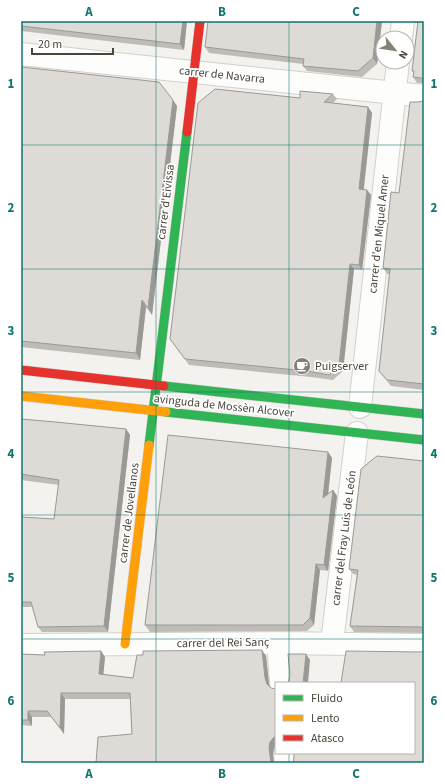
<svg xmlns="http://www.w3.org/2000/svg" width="445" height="784" viewBox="0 0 445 784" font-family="'Source Sans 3',sans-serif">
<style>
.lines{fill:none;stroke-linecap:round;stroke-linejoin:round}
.street-casing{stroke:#d2d0cb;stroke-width:24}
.fast-casing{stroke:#d3cfc5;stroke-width:10}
.slow-casing{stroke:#d3cfc5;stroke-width:10}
.jam-casing{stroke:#d3cfc5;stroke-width:10}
.street{stroke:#fdfdfc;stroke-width:22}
.fast{stroke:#30b455;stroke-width:9}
.slow{stroke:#ff9f0a;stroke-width:9}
.jam{stroke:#e5322d;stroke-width:9}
.wall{fill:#bfbcb8}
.shaded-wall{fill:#9b9996}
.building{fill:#dedbd6;stroke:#9b9996}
.grid{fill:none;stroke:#0f766e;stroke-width:1;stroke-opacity:0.55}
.labels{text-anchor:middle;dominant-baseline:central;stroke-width:3.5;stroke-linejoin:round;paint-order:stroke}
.street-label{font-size:12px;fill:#4b4439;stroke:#fff}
.poi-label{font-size:12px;fill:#4b4439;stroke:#fff;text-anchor:start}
.neatline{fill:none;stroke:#0f766e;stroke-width:1.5}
.grid-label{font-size:13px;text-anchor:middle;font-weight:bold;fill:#0f766e}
</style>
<rect width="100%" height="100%" fill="#f4f2ee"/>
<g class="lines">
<g class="street-casing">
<path id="street" d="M401,38L403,21
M21,54L424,96
M360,407L398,62
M278,643L281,683
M332,643L357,433
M21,645L278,643L424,645
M285,753L286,763"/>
</g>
<g class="fast-casing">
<path id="fast" d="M164,386L424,414
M166,412L424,440
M149,445L187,132"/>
</g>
<g class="slow-casing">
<path id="slow" d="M21,396L166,412
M125,644L149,445"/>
</g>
<g class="jam-casing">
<path id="jam" d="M187,132L200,21
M21,370L164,386"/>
</g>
<use href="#street" class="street"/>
<use href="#fast" class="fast"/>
<use href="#slow" class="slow"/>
<use href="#jam" class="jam"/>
</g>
<path class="wall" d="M21,21H187L184,50L21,31Z
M382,21L377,64L362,77L307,71L303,66V64L209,53L205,47Z
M424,21V83H417L413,77L414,73L412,71Z
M21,67L177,106L152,315L146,307L140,360L21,347Z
M333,94L337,99L333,103L368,107L372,113L364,189L367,190L371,195L362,270L354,269L343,371L333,380L311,377L189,365L170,339L300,98Z
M424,101V390L391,386L379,371L390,274H387L383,268L418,102Z
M21,419L126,429L130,435L108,632H42L38,627L32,607H21V517L54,519L59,485L21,480Z
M328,452L332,458L328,493L333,490L337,496L328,571L320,570L314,625L307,631L150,632L145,625Z
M424,461V633L354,632L350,626L357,575L353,574L349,569Z
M101,651L105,657L103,674L133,678L266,656L269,684L270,687L271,688L276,689V745L274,748L273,754L132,734L130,699H65L64,734L51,717H32V726L21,725V654L45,655Z"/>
<path class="shaded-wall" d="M183,21H187L184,50L180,44Z
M377,21H382L377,64L373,58Z
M173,100L177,106L152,315L148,308Z
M368,107L372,113L363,194L359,189Z
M367,190L371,195L362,270L359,265Z
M350,264L354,269L343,371L339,365Z
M142,300L146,307L140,360L136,353Z
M126,429L130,435L108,632L104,626Z
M328,452L332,458L327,504L323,498Z
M333,490L337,496L328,571L324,565Z
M316,564L320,570L314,625L310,618Z
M262,650L266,656L269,684L270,690L267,684L265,678Z
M101,651L105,657L103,679L99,674Z
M306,654L310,660L308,683H303Z
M61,693L65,699L64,734L60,728Z
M28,711L32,717V726L28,720Z
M274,737L276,740V745L274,748L273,754L274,763H271L269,748L270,742Z"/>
<path class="building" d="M21,21H183L180,44L21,26Z
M208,21H377L373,58L358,71L303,66L304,59L205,47Z
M418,21H424V79L421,78L413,77L414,71H412Z
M21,67L159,82L173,100L148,308L142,300L136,353L21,341Z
M215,89L300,98V91L333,94L324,102L368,107L359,189L367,190L359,265L350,264L339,365L329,375L307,371L185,359L170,339L198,103Z
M424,101V384L387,380L379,371L390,269L383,268L391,192L399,193L410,102H418Z
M21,419L55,422L126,429L104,626L38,627L31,602H21V517L54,519L59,480L21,474Z
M168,435L328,452L323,498L333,490L324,565L316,564L310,618L303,625H145Z
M377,456L424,461V628L421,627L350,626L358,570L349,569L361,469Z
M262,650L265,678L267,684L271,688L276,689V736L274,737L270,742L269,748L271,763H96L98,737L132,734L130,693H61L60,728L47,711H28V720H21V654L45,655L44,652L101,651L99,674L133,678L137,655H143V651Z
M346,651L420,652L424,651V763H293L294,756V753H414V683H341Z
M288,654H306L303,683H288L290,676Z"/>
<path class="grid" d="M156,21V763M289,21V683M21,145H424M21,269H424M21,392H424M21,515H424M21,639H424M289,753V763"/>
<defs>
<g id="cafe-disc" transform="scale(0.9)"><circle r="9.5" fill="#868178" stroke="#fff"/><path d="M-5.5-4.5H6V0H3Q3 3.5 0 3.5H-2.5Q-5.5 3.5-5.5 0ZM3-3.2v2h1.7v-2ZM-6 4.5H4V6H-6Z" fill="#fff"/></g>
</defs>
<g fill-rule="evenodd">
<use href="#cafe-disc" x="302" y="366"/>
</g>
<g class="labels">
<g class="street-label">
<text transform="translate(222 75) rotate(6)">carrer de Navarra</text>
<text transform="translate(166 202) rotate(-83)">carrer d'Eivissa</text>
<text transform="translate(379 234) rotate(-84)">carrer d'en Miquel Amer</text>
<text transform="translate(224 406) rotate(6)">avinguda de Mossèn Alcover</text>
<text transform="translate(129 513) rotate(-83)">carrer de Jovellanos</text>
<text transform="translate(344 538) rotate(-83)">carrer del Fray Luis de León</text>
<text transform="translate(223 643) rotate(-1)">carrer del Rei Sanç</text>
</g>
<g class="poi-label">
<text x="315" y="366">Puigserver</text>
</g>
</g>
<rect width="445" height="784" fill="none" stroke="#ffffff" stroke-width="44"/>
<rect x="275" y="682" width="140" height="72" fill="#ffffff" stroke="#b7b4b0"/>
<rect x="283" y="695" width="20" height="6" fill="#30b455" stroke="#b7b4b0"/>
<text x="311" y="702" font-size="12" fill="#4b4439">Fluido</text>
<rect x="283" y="715" width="20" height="6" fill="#ff9f0a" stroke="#b7b4b0"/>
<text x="311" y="722" font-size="12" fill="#4b4439">Lento</text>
<rect x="283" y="735" width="20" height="6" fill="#e5322d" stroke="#b7b4b0"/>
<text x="311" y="742" font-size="12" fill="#4b4439">Atasco</text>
<g transform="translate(395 50) rotate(120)"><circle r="19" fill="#ffffff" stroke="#b7b4b0"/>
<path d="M0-3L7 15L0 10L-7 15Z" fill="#868178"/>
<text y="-6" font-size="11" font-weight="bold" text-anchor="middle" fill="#4b4439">N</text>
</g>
<path d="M32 48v6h81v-6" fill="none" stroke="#4b4439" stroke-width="2"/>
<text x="38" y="48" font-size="12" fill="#4b4439" stroke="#ffffff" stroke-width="3" paint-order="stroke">20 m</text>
<rect x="22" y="22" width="401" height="740" class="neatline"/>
<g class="grid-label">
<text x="89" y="16">A</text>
<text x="222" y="16">B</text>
<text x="356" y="16">C</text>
<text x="11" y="88">1</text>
<text x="434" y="88">1</text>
<text x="11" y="212">2</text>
<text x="434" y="212">2</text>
<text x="11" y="335">3</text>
<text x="434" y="335">3</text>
<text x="11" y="458">4</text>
<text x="434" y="458">4</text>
<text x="11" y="582">5</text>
<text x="434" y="582">5</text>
<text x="11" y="705">6</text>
<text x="434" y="705">6</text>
<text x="89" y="778">A</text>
<text x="222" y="778">B</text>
<text x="356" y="778">C</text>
</g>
</svg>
